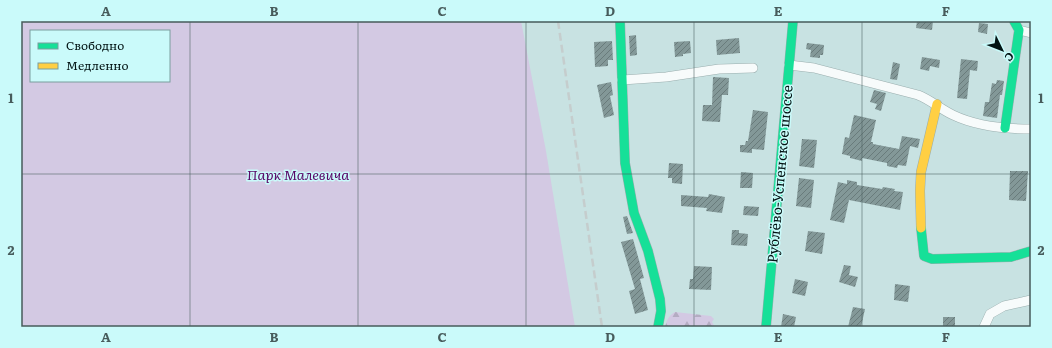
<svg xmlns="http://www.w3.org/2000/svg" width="1052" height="348" viewBox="0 0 1052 348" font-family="Literata,serif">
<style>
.forest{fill:url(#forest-firs)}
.green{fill:#d3c9e3;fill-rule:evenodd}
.building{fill:url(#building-hatch)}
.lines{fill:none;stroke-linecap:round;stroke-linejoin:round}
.street-casing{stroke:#9aaeae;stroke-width:10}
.fast-casing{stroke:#9aaeae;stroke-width:10}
.slow-casing{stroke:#9aaeae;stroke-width:10}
.street{stroke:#f7fbfb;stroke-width:9}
.fast{stroke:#16e098;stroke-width:9}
.slow{stroke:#ffcf43;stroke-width:9}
.rail{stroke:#c5cdcd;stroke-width:2.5;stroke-dasharray:8 4;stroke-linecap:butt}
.grid{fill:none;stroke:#475b5b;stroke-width:1;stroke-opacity:0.55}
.labels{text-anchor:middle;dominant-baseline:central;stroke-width:3;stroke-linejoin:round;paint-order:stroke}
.park-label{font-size:14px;font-style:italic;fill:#590767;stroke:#cafafa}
.street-label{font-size:14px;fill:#021313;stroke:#cafafa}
.neatline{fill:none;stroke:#475b5b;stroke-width:1.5}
.grid-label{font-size:13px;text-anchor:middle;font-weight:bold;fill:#475b5b}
</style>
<defs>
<pattern id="forest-firs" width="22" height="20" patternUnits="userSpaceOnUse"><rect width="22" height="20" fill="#d3c9e3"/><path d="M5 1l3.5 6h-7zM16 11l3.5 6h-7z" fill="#b4acc2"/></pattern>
<pattern id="building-hatch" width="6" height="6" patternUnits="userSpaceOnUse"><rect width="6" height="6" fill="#839898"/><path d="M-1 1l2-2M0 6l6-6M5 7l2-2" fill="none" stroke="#697b7b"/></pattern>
</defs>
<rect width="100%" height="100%" fill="#c8e2e2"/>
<path class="forest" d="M675,312L711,316L714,319L712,322L715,327H665C667,320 668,316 675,312Z"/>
<path class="green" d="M21,21H521L546,151L575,327H21ZM31,31H169V81H31Z"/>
<path class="building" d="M917,21H933L932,30L916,28Z
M979,23L988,24L987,34L978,32Z
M636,35L637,55L630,56L629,36Z
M739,38L740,53L717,55L716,40Z
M612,41L613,60H608V66L595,67L594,42Z
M690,41L691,53L683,54V56L675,57L674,42Z
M807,43L824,45L823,55H820V58L810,57L811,50L806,49Z
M922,57L940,60L939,68L930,66L929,71L920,69Z
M961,59L978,61L977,71L970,70L967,99L957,98Z
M893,62L900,64L897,80L890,79Z
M713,77L729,78L728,95H722L720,122L702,121L703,105H712Z
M997,80L1004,81L1002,95H1000L997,118L983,116L985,102H989L992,83L996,84Z
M611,82L613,95L610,96L614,115L604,118L597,85Z
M874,90L886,93L881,111L875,109L877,104L870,102Z
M753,110L768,112L764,150L752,149V153L740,152V145H745L746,141H748Z
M854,115L876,120L871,142H873V144L899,149L902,136L920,139L918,148L910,146L906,166L898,165L897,168L887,166V163L862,158V161L850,158V156L842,154L845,137L849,138Z
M802,139L817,140L814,168L799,166Z
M669,163L683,164L682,184L672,183V178H668Z
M1010,171H1028L1026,201L1009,200Z
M741,172L753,173L752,188H740Z
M799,178L814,180L811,208L796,206Z
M847,180L857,182V185L882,189L883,187L895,189L894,191L903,192L900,210L849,200L844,223L830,220L838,182L847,184Z
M709,194L725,197L722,213L706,211L707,208L681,206V195L708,197Z
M744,206L759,207L758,216L743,215Z
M627,216L633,233L627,234L623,217Z
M732,230H739V233L748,234L747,246L731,245Z
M808,231L825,233L822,254L805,251Z
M633,239L644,278L640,279L648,310L635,314L629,291L635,289L621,242Z
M844,265L851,266L849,275L858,277L855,287L839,282Z
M694,266L712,267L711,290L689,289L690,279H693Z
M795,279L808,282L805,296L792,293Z
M895,284L910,286L908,302L894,300Z
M853,307L865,309L861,327H848Z
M783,314L796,317L794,327H781Z
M943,317H955V327H943Z"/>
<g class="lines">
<g class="street-casing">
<path id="street" d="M1019,30L1031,33
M789,65L814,68L918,95C931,100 940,109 953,115C976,126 1005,129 1031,129
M622,80L666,77L719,69L753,68
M984,327L990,314L1004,306L1031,300"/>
</g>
<g class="fast-casing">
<path id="fast" d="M620,21L625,163L634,213L648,251L660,299L661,311L658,327
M1005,128L1019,30L1014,21
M921,228L924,256L932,259L1011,257L1031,251
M766,327L793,21"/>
</g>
<g class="slow-casing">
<path id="slow" d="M921,228L920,191L921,172L937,104"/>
</g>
<use href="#street" class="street"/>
<use href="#fast" class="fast"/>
<use href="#slow" class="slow"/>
<path class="rail" d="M558,21L602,327"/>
</g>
<path class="grid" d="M190,21V327M358,21V327M526,21V327M694,21V327M862,21V327M21,174H1031"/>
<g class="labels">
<g class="park-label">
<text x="298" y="174">Парк Малевича</text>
</g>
<g class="street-label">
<text transform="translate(779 174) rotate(-85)">Рублёво-Успенское шоссе</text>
</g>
</g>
<rect width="1052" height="348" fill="none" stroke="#cafafa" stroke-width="44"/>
<rect x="30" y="30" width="140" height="52" fill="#cafafa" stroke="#7a9e9e"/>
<rect x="38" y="43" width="20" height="6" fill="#16e098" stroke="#7a9e9e"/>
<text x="66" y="50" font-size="12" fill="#021313">Свободно</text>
<rect x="38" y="63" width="20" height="6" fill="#ffcf43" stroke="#7a9e9e"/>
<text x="66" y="70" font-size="12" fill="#021313">Медленно</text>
<g transform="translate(1002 50) rotate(133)" stroke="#cafafa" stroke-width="3" paint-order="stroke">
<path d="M0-3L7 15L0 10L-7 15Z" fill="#021313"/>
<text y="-6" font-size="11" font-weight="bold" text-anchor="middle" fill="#021313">С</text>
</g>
<rect x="22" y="22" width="1008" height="304" class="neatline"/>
<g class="grid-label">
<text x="106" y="16">A</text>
<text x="274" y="16">B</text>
<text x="442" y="16">C</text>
<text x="610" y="16">D</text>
<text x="778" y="16">E</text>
<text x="946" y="16">F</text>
<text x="11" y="103">1</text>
<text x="1041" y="103">1</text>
<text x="11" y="255">2</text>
<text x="1041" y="255">2</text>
<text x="106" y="342">A</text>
<text x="274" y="342">B</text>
<text x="442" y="342">C</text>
<text x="610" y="342">D</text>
<text x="778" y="342">E</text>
<text x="946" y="342">F</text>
</g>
</svg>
